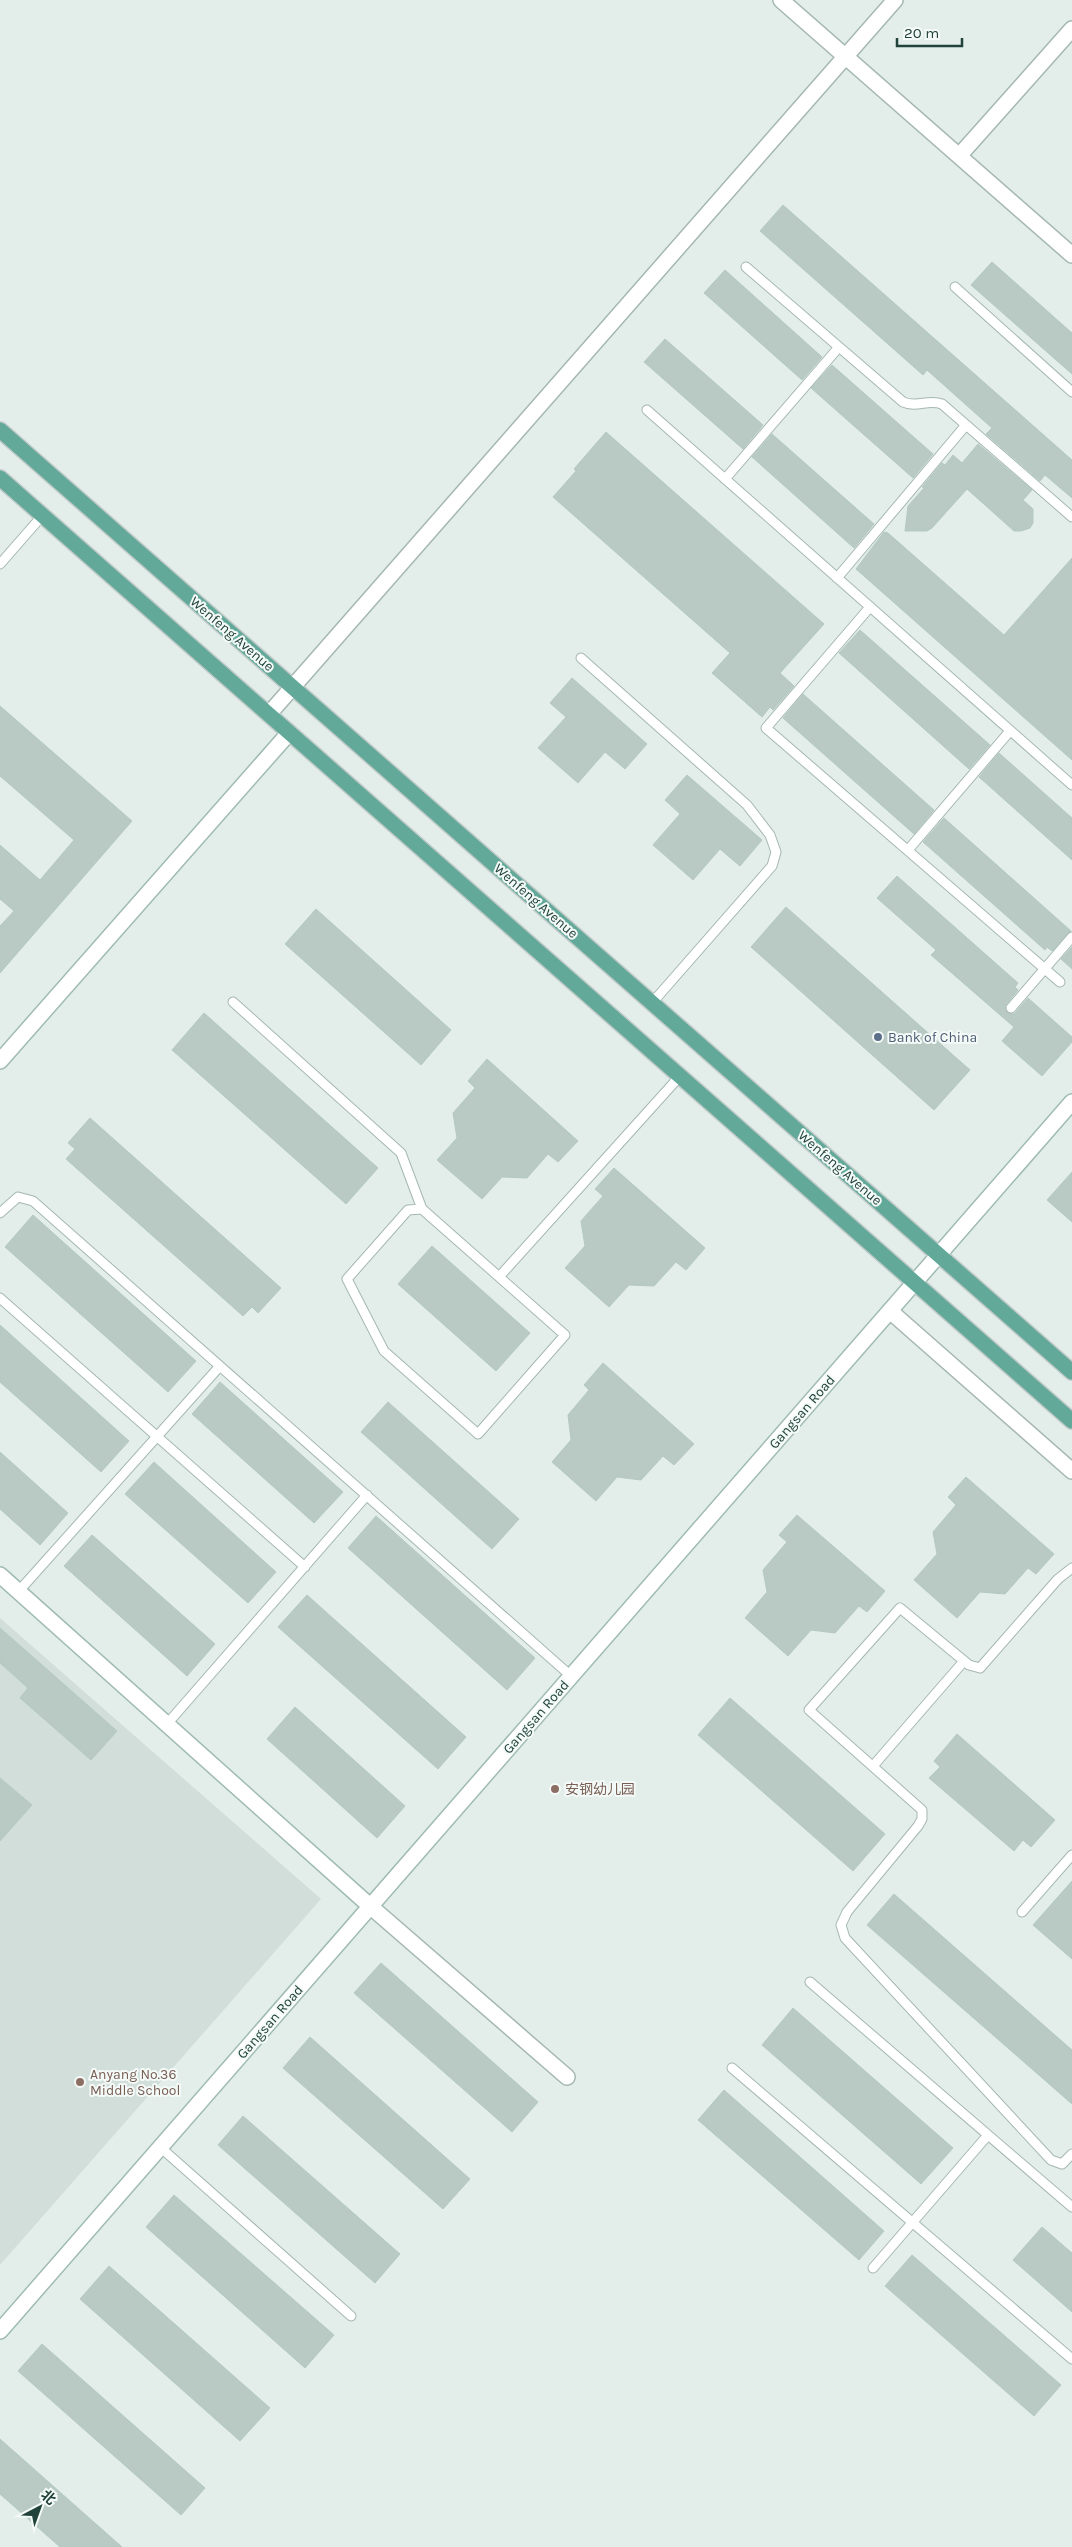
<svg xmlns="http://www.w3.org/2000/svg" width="1072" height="2547" viewBox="0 0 1072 2547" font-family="Karla,'Noto Sans SC',sans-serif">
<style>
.built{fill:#d1ded9}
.building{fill:#b8cac3;stroke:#b4c9c1}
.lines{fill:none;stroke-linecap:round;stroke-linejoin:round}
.lane-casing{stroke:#a5b7b2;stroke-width:11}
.street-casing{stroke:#a5b7b2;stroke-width:18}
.secondary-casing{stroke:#a0bbb3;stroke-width:18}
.primary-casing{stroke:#c1cac8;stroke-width:18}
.lane{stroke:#fff;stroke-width:9}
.street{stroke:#fff;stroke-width:15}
.secondary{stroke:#fff;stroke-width:15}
.primary{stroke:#63a99a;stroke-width:15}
.service-dot{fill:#5c6f8a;stroke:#f4faf7;stroke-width:2}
.education-dot{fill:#8d6e63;stroke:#f4faf7;stroke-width:2}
.labels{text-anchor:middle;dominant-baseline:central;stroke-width:4;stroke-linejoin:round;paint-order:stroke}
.street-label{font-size:14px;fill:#20423a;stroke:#f4faf7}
.service-label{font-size:14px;fill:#4e5e75;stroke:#f4faf7;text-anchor:start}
.education-label{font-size:14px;fill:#785e54;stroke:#f4faf7;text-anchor:start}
</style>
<rect width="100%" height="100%" fill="#e3eeea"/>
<path class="built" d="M0,1618L321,1899L0,2265Z"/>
<path class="building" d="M783,205L1072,460V498L1045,475L1040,481L986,434L992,428L927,370L923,375L760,231Z
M992,262L1072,333V374L971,285Z
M725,270L822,357L802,380L704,293Z
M665,339L763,425L743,449L644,362Z
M832,365L933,454L913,478L811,388Z
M606,432L824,624L780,673L794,686L773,710L770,707L762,717L712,673L730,653L553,497L576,471L574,469Z
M772,434L874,524L854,548L752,457Z
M978,444L1032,490L1023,500L1033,509V523L1030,528L1021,531H1014L967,489L932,528L927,531H905L908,506L924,488L922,487L942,463L945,465L953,455L962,463Z
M884,532L888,533L1004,635L1072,558V760L856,569Z
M860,630L990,745L969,769L839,653Z
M572,678L647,744L625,769L605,752L578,783L538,748L566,717L550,703Z
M803,694L934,810L914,834L783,718Z
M0,706L132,821L0,973V926L14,911L0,899V845L40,880L74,840L0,776Z
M999,753L1072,818V860L979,777Z
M687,775L762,840L740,866L720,849L693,880L653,845L680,814L665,800Z
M944,818L1071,931L1052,951L1047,947L1045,950L923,842Z
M897,876L1018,983L1015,987L1018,990L1005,1006L1007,1012L1014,1014L1028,998L1072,1037V1042L1042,1076L1002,1041L1014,1027L931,955L936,950L877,898Z
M786,907L970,1070L934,1110L751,947Z
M316,909L451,1030L421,1065L285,944Z
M1072,947V969L1061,959Z
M204,1013L378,1168L346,1204L172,1050Z
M487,1059L578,1141L558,1162L548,1154L527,1178L502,1177L482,1199L437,1160L457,1138L453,1113L475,1088L468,1081Z
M90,1118L281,1288L258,1313L252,1307L243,1316L66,1159L75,1149L68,1143Z
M614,1168L705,1248L686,1270L676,1262L654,1286L629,1285L609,1307L565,1268L585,1246L581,1221L603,1196L595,1189Z
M1072,1172V1222L1047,1200Z
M33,1215L196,1361L168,1392L5,1247Z
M432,1246L530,1333L496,1371L398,1284Z
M0,1325L129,1441L101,1472L0,1382Z
M603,1363L694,1444L674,1465L663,1456L641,1480L617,1477L596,1501L552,1462L571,1440L568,1415L589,1390L584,1385Z
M220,1382L343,1492L314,1523L192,1414Z
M388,1402L519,1519L492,1549L361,1432Z
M0,1452L68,1513L40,1545L0,1509Z
M154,1462L276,1572L248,1603L125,1494Z
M966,1477L1054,1554L1036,1574L1028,1568L1005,1594L980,1592L957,1618L914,1580L937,1554L933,1532L956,1505L948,1497Z
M797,1515L885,1591L867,1612L859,1606L835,1633L811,1630L788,1656L745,1618L767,1592L763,1570L787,1542L779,1535Z
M376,1516L535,1658L507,1690L348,1548Z
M92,1535L215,1644L187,1676L64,1566Z
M307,1595L466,1737L438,1769L278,1627Z
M0,1628L117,1731L91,1760L20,1698L28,1688L0,1663Z
M730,1698L885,1834L853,1871L698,1735Z
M295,1707L405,1806L377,1838L267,1739Z
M957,1734L1055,1820L1031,1847L1023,1840L1014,1851L929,1778L940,1767L934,1761Z
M0,1778L32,1805L0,1841Z
M1072,1881V1959L1033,1925Z
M894,1894L1072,2050V2104L867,1925Z
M381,1963L538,2102L512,2132L354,1993Z
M793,2008L953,2148L921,2184L762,2045Z
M310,2037L470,2179L443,2209L283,2068Z
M724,2090L884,2231L859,2260L698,2120Z
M243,2116L400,2254L375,2283L218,2145Z
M174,2195L334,2335L305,2368L146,2227Z
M1042,2227L1072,2253V2312L1013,2260Z
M912,2255L1061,2385L1034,2416L885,2286Z
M109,2266L270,2408L240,2441L80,2299Z
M42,2344L205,2488L181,2515L18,2371Z
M0,2439L122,2547H60L0,2494Z"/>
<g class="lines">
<g class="lane-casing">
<path id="lane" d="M746,267L903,402C917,408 928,399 942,404L1072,517
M955,287L1072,392
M647,410L1072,785
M725,479L839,347
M0,564L42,516
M837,578L966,425
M870,607L766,728L1060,982
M581,658L747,805L770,835L776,852L772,866L652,1003
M908,850L1010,731
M233,1002L401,1153L422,1209
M1011,1008L1072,937
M422,1209L565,1335L478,1434L384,1351L347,1279L408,1210Z
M0,1213L18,1197L33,1201L571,1676
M499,1277L680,1076
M0,1298L305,1567
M1072,1568L1058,1579L980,1668L969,1665L900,1608L809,1710L922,1810V1819L918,1826L847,1912L841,1925L845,1938L1051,2160L1062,2164L1072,2154
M18,1592L220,1366
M167,1724L367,1495
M873,1766L964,1661
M1022,1912L1072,1855
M810,1982L1072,2207
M732,2068L1072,2359
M160,2147L351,2316
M873,2268L988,2135"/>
</g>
<g class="street-casing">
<path id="street" d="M781,0L1072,255
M959,156L1072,29
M269,714L895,0
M890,1311L1072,1471
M370,1906L567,2077"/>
</g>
<g class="secondary-casing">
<path id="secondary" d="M0,1061L289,733
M0,1575L370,1906
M0,2331L1072,1102"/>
</g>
<g class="primary-casing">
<path id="primary" d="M0,430L1072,1372
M0,478L1072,1421"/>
</g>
<use href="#lane" class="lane"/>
<use href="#street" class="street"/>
<use href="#secondary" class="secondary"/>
<use href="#primary" class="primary"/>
</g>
<circle class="service-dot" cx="878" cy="1037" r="5"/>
<g class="education-dot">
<circle cx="555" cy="1789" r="5"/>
<circle cx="80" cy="2082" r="5"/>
</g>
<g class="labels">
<g class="street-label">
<text transform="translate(232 634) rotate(41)">Wenfeng Avenue</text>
<text transform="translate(536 901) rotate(41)">Wenfeng Avenue</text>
<text transform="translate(840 1168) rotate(41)">Wenfeng Avenue</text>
<text transform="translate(802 1412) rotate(-49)">Gangsan Road</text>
<text transform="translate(536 1717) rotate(-49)">Gangsan Road</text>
<text transform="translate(270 2022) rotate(-49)">Gangsan Road</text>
</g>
<g class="service-label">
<text x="888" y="1037">Bank of China</text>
</g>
<g class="education-label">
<text x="565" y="1789">安钢幼儿园</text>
<text x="90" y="2074">Anyang No.36<tspan x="90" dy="16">Middle School</tspan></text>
</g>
</g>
<g transform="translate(40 2507) rotate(41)" stroke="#f4faf7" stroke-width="4" paint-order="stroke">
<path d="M0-4L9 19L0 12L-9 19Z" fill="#20423a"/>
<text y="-8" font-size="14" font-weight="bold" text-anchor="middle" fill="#20423a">北</text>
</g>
<path d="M897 38v8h65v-8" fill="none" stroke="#20423a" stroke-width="2.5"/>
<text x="904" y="38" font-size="15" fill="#20423a" stroke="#f4faf7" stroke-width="4" paint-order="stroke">20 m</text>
</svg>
